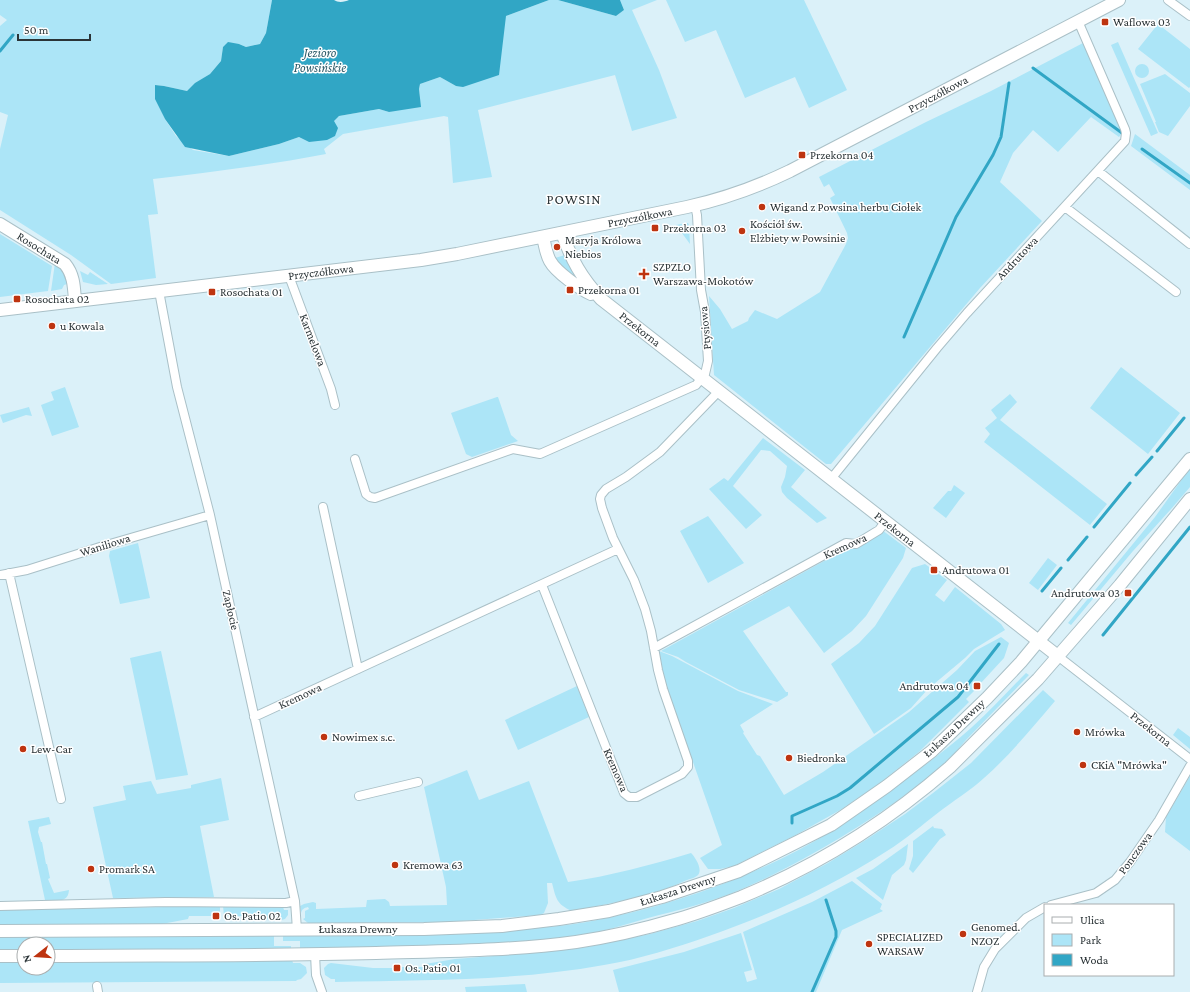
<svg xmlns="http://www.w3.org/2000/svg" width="1190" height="992" viewBox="0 0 1190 992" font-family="'Crimson Pro',serif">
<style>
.green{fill:#ace5f7}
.water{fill:#31a6c5}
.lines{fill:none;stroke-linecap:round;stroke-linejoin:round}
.stream{stroke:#31a6c5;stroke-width:3}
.street-casing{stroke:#aac0c7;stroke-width:10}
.secondary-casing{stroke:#aac0c7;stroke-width:14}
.street{stroke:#fff;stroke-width:8}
.secondary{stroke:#fff;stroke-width:12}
.poi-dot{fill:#be3410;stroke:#fff;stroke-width:1.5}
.labels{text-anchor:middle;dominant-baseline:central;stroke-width:3;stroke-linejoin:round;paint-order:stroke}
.poi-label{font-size:12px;fill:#2b3437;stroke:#fff;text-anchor:start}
.street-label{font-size:12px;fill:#2b3437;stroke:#fff}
.water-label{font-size:13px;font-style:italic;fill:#2b5a68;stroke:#fff}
.quarter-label{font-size:14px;letter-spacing:1px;fill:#2b3437;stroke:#fff}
</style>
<rect width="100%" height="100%" fill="#dbf1f9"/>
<path class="green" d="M0,0H272L266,33L260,44L246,47L239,44L223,47L221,61L210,74L196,83L187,91L164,86L155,85L156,99L165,119L176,136L193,150L229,156L279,144L299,137L309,142L334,121L339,116L379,109L389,112L420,99L419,89L420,84L440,77L456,86L506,16L549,0H558L616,16L624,10L620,0H657L632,10L659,70L677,118L632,131L615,75L478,110L492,177L453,183L448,117L444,116L343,134L324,149L326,154C269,165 211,172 153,179L158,214L148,215L156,278L111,284L71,255L0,210V149L8,115L0,112V26L7,20L0,15Z
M666,0H804L847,90L809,108L795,77L745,98L716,30L685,42Z
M1158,24L1190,49V87L1189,88L1138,49Z
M1118,42L1158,133L1151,136L1111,45Z
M1083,43L1123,132L1119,137L1091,117L1058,152L1033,130L1013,153L1000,182L1042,221L980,288L831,464H826L714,375L709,296L720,309L732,329L748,321L749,318L755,310L777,319L820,292L846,244L848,238L847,233L830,198L835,195L829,184L824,187L819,177L926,122L991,91Z
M1135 71a7 7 0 1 1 14 0a7 7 0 1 1-14 0Z
M1165,74L1190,93V106L1168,136L1159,132L1155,122H1156L1140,84Z
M1135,134L1190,175V190L1131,146Z
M686,223H688L689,225L690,244L676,225Z
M0,234L52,266L48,291L0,297Z
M565,255L575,274L574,277H573L557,263L555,258Z
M55,263L65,273L67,284L64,285L62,289L51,291Z
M80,271L88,275L90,272L108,284L96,285L83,282Z
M1121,367L1180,413L1148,454L1090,408Z
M65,387L79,427L52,436L41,405L54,400L51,392Z
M1010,394L1017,402L1000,420L1107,504L1090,525L984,442L990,434L985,428L997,418L991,410Z
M497,397H498L511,435L518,441L472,457L466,454L451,413Z
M29,407L32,416L26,415L3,423L0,415Z
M763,438L805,470L791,487L827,518L817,523L787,498L782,492L781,487L785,477L787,466L770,451L761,450L733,486L762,515L746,529L709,489L724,478L728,481Z
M1190,468V487L1172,508L1133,551L1071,625L1068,623L1155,517Z
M954,485L965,493L960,499L946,518L933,508L948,491H951Z
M708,516L744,563L708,583L680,531Z
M882,530L906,548L903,558L866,616L852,631L824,653L789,606L743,631L786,692H788V695L787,696L777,702L739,690L686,662L678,657L661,651L844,550L858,546Z
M138,543L150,598L120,604L109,556L110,551Z
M1048,558L1057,565L1038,590L1029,583Z
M925,564L947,580L935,595L944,602L955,587L1001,624L1005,630L974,649L965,658L928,689L911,708L874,734L831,664L859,643L875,626L912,568Z
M1001,637L1009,643L1004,658L980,684L979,683L974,688L975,690L966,699L969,702L920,751L880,783L842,809L794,836L734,866L720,869H708L700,858L722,845L665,682L659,651L672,656L738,691L773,704L740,725L744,732L743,733L757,755L760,756L784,795L823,772L909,712L957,670L975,651Z
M161,651L188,775L156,780L130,658Z
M1026,673L1029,675C1008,697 987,718 966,740C960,746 955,755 948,761C904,799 854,831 803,859C779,872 755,884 730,894C703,904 675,911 648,918C630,923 611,929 593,933C496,948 398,948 300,948V941H283V936C350,936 417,935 485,931C518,929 553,928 587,922C670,907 760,875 832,831C858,815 882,797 906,779C928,763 951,746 971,728C990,711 1008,691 1026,673Z
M577,686L589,717L518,750L505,720Z
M1043,690L1055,701C1032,728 1010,755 984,778C970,791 953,801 939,812C922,825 905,840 887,851C831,887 772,914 709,936C675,948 640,959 604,965C516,981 425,980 335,982V979H331L325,975L324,968L328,964L331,963L373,968H392V970H402V967H425V964L455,959L545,952L587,947L650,934L697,921L734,908L779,889L828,863L864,841L905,814L933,793L971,763Z
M1178,728L1190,737V749L1173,735Z
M467,770L479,800L529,781L568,882C610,876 651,865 691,853C695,857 703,869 698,875C696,877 691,879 687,880C651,897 611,903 572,911C556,904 556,898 552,883H547L548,903L544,913L540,915L448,922L311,923H308L303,919L305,918V911L309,909L308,907C304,908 302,909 301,913L300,906L304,904L313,902L316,903V909L366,907L367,900L385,899L389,902L390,906L447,905L446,887L424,787Z
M1190,776V851L1165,832L1166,817Z
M221,778L229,820L200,826L214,897L113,898L93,807L126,800L123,786L151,781L157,794L191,788V785Z
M49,817L51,824L39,827L38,832L41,842H42L46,864H47L50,878L48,879L54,893L69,890C68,904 56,900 45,900L28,821Z
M933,826L934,828L942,829L946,835L940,839L913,873L909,869L913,856V841Z
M908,844L906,860L904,865L892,875L883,900L856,878L873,869Z
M852,881L882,904L880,909L883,911L842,930L816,992H619L613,970L684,952L741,933L752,970L744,972L747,982L757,979L743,932L812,902Z
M220,906V914H212V916H189L188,919L162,924L0,925V910Z
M223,906L283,907L284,910H288V915L285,919L278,921L247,916H224Z
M274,936V946H291V948L48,950V944H24V950H0V937Z
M292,960L293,963H300L306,967L307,973L301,979L297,980L296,981L0,983V962H24V968H48V962Z
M525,984L527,992H466L465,987Z"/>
<path class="water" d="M272,0H334C338,3 345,2 349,0H549L506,16L499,75L463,87L456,86L440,77L420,84L419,89L421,107L389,112L379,109L339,116L334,121L338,128L335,136L327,140L309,142L299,137L279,144L229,156L185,147L165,119L155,99V85L164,86L187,91L195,83L210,74L221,61L223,47L228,42L239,44L246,47L260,44L266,33Z
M558,0H620L624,10L616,16Z"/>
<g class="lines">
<path class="stream" d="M0,51L13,35
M1033,68L1122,133
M1142,149L1190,183
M904,337L956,217L993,155L1001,137L1009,83
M1157,451L1184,418
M1136,475L1152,457
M1094,527L1130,483
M1068,560L1087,537
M1042,591L1061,568
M1103,635L1190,527
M792,823V816L837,796L850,788L958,697L999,644
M812,992L836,937V931L826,900"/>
<g class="street-casing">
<path id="street" d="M1168,0L1190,16
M1098,171L1190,244
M1065,207L1176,292
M289,276L331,389L335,405
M159,291L177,387L210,515L295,901L297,930
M355,459L366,494L370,497L375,498L513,449L540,454L696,385L705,374L708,361L705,312L701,290L697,215L695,206
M831,479L937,348L967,313L1125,141L1126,133L1125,129L1078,21
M323,507L358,669
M9,573L61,799
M0,575L27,570L103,546L210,515
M542,585L624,793L629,797H637L682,774L688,767V761L663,689L658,670L651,631L645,609L634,580L613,538L602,508L600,499L601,495L606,489L626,477L660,452L719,391
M654,648L846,543L856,544L879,530L885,522
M1059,657L1190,759
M254,717L618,549
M359,796L418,782
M1051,905L1096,893L1115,880L1130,862L1159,820L1190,766
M0,906L166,902L286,903L295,901
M315,954L316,975L322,992
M97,986L98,992
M977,992L984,967L995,949L1026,918L1045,907"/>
</g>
<g class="secondary-casing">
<path id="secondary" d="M0,224L65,264C74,275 74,287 75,301
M562,233C572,261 581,277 601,299L1059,657
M543,237C545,245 546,254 550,261C556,272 580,289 591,294
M0,310L421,260L457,254L687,207C723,199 757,187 790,171L1119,0
M0,931L424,929L502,926L559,919L609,911L662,897L739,871L831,825L887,786L932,751L987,698L1021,662L1190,459
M0,956H24
M48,956C157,955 267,956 376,953C443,951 510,951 576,942C610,937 644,929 678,919C699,913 720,905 741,897C817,866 888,821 950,767L1038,679L1120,585L1190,499"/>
</g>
<use href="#street" class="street"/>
<use href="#secondary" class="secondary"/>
</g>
<g class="poi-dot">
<rect x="1101" y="18" width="8" height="8" rx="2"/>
<rect x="798" y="151" width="8" height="8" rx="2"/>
<circle cx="762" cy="207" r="4"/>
<rect x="651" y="224" width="8" height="8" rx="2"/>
<circle cx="742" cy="231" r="4"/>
<circle cx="557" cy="247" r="4"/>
<path d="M642 268h4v4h4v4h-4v4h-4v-4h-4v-4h4z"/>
<rect x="566" y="286" width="8" height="8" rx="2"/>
<rect x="208" y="288" width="8" height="8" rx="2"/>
<rect x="13" y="295" width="8" height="8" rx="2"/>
<circle cx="52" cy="326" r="4"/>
<rect x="930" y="566" width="8" height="8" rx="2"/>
<rect x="1124" y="589" width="8" height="8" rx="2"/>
<rect x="973" y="682" width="8" height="8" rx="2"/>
<circle cx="1077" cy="732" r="4"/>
<circle cx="324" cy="737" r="4"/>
<circle cx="23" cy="749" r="4"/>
<circle cx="789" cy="758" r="4"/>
<circle cx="1083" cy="765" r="4"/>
<circle cx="395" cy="865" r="4"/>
<circle cx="91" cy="869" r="4"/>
<rect x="212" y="912" width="8" height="8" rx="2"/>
<circle cx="963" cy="934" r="4"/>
<circle cx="869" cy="944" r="4"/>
<rect x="393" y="964" width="8" height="8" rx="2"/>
</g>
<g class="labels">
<g class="poi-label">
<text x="1113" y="22">Waflowa 03</text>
<text x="810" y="155">Przekorna 04</text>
<text x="770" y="207">Wigand z Powsina herbu Ciołek</text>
<text x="750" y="224">Kościół św.<tspan x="750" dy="14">Elżbiety w Powsinie</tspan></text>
<text x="663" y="228">Przekorna 03</text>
<text x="565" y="240">Maryja Królowa<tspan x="565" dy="14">Niebios</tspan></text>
<text x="653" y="267">SZPZLO<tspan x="653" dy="14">Warszawa-Mokotów</tspan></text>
<text x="578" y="290">Przekorna 01</text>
<text x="220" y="292">Rosochata 01</text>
<text x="25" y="299">Rosochata 02</text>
<text x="60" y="326">u Kowala</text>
<text x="942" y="570">Andrutowa 01</text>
<text x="1120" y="593" text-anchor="end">Andrutowa 03</text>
<text x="969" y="686" text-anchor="end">Andrutowa 04</text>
<text x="1085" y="732">Mrówka</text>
<text x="332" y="737">Nowimex s.c.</text>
<text x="31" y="749">Lew-Car</text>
<text x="797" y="758">Biedronka</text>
<text x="1091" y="765">CKiA "Mrówka"</text>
<text x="403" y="865">Kremowa 63</text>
<text x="99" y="869">Promark SA</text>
<text x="224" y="916">Os. Patio 02</text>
<text x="971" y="927">Genomed.<tspan x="971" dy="14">NZOZ</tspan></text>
<text x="877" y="937">SPECIALIZED<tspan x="877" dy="14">WARSAW</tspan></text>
<text x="405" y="968">Os. Patio 01</text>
</g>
<g class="street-label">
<text transform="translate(938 94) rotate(-28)">Przyczółkowa</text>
<text transform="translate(640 217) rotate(-11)">Przyczółkowa</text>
<text transform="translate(39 248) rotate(32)">Rosochata</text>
<text transform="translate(1017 258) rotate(-47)">Andrutowa</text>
<text transform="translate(321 272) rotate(-7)">Przyczółkowa</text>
<text transform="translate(705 328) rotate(-95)">Ptysiowa</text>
<text transform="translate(640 329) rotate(38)">Przekorna</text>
<text transform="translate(313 340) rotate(69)">Karmelowa</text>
<text transform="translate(895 529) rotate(38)">Przekorna</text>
<text transform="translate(105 545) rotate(-17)">Waniliowa</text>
<text transform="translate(845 546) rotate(-24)">Kremowa</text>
<text transform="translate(231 610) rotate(77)">Zapłocie</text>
<text transform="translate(300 696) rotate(-25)">Kremowa</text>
<text transform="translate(954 728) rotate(-43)">Łukasza Drewny</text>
<text transform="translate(1151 729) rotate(38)">Przekorna</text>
<text transform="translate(616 770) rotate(67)">Kremowa</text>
<text transform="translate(1135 853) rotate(-54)">Ponczowa</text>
<text transform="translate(678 890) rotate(-18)">Łukasza Drewny</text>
<text x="358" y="929">Łukasza Drewny</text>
</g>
<g class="water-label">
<text x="320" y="52">Jezioro<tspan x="320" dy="15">Powsińskie</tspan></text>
</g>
<g class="quarter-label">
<text x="574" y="199">POWSIN</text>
</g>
</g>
<rect x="1044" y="904" width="130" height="72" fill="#ffffff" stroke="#aaaeaf"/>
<rect x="1052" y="917" width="20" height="6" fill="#ffffff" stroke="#aaaeaf"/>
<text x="1080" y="924" font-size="12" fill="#2b3437">Ulica</text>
<rect x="1052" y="934" width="20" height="12" fill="#ace5f7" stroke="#aaaeaf"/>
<text x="1080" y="944" font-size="12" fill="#2b3437">Park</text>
<rect x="1052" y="954" width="20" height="12" fill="#31a6c5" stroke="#aaaeaf"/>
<text x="1080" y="964" font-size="12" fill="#2b3437">Woda</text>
<g transform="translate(36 956) rotate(253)"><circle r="19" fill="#ffffff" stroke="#aaaeaf"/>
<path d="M0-3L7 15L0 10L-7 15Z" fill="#be3410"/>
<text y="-6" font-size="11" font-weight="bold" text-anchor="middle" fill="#2b3437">N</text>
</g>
<path d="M18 34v6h72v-6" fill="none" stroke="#2b3437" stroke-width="2"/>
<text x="24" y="34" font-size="12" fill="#2b3437" stroke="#ffffff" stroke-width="3" paint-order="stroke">50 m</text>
</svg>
